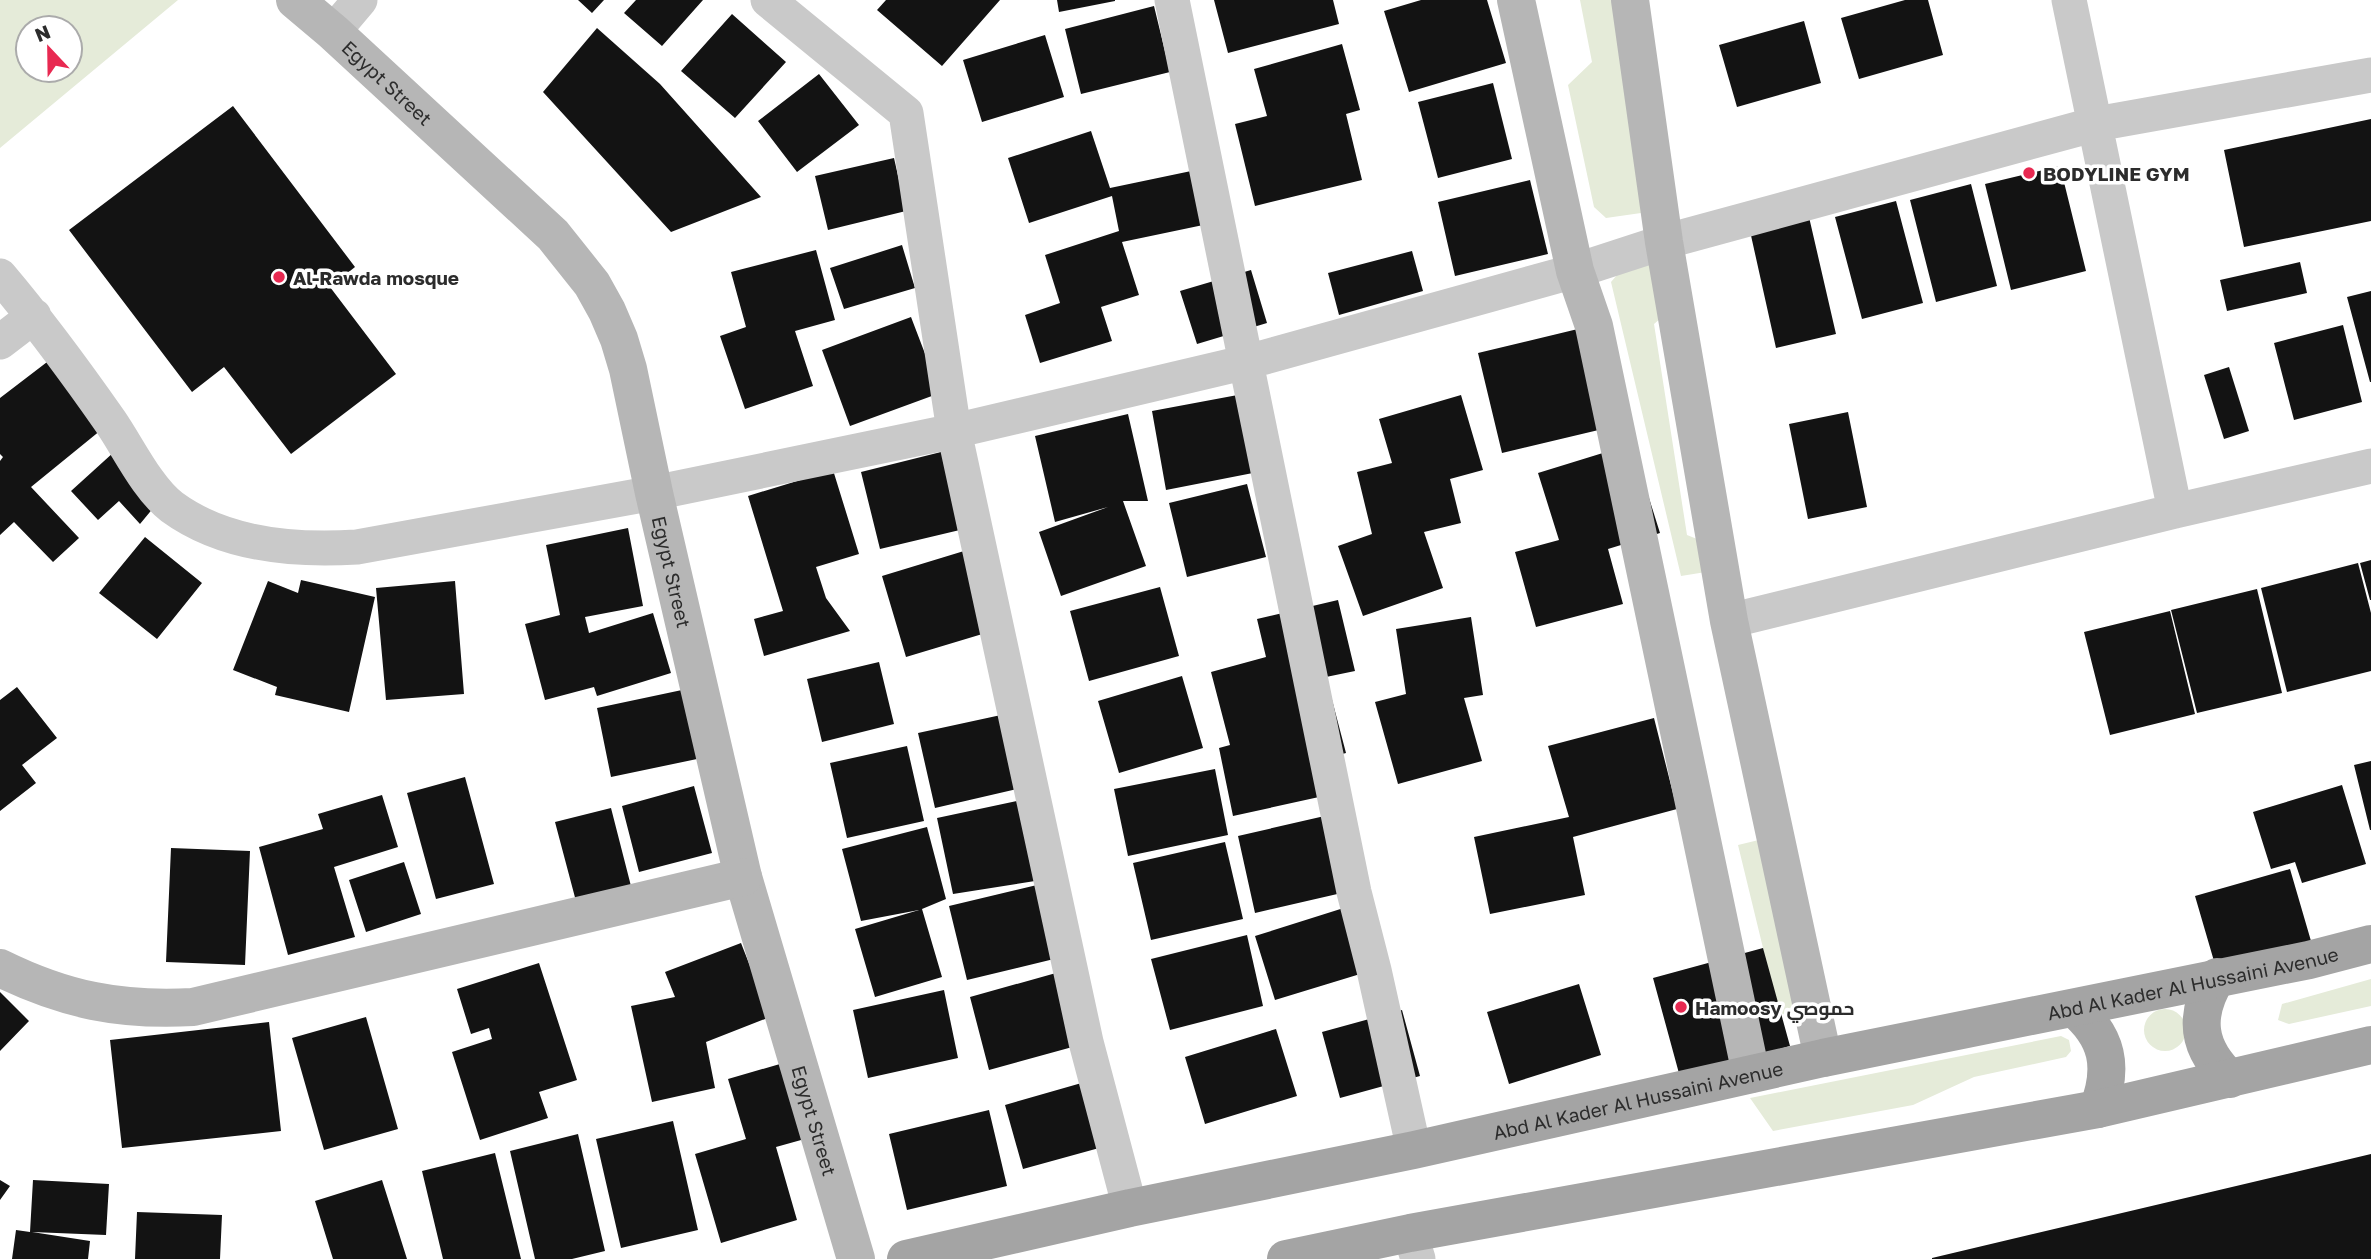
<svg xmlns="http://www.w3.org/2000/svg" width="2371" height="1259" viewBox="0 0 2371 1259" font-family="'Golos Text',Cairo,sans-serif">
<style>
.green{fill:#e5ebd9;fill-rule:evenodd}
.building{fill:#131313}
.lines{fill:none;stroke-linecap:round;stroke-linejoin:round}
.street{stroke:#c9c9c9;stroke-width:35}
.secondary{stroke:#b6b6b6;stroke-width:38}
.primary{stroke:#a4a4a4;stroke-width:38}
.poi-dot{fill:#e82951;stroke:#fff;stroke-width:2.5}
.labels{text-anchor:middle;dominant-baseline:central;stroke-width:7;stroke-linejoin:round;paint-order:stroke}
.street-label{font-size:19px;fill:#2c2c2c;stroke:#fff}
.poi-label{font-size:19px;font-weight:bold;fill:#2c2c2c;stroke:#fff;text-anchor:start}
</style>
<rect width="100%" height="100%" fill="#fff"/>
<path class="green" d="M0,0H178L0,148ZM28,28H70V70H28Z
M1580,0H1627L1641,213L1606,218L1594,207L1568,85L1592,62Z
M1643,262L1665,273L1676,305L1654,324L1687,535L1707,543L1712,571L1681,576L1611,282L1623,268Z
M1767,838L1796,1012L1785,1015L1775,1009L1769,997L1763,948L1738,845Z
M2371,979V1006L2289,1024L2278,1020L2282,1004Z
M2144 1030a21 21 0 1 1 42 0a21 21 0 1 1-42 0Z
M2061,1036L2069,1040L2071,1051L2066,1057L1974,1077L1913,1105L1773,1131L1750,1098Z"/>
<path class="building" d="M578,0H604L592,13Z
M636,0H703L662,46L624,13Z
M886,0H1000L942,66L877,10Z
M1057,0H1115V1L1059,12Z
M1214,0H1333L1339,24L1228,53Z
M1421,0H1487L1506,63L1409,92L1384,11Z
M1905,0H1928L1943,55L1859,79L1841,18Z
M1154,6L1170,72L1081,94L1065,29Z
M732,14L786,62L735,118L681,71Z
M1804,21L1821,83L1737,107L1719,45Z
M597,28L660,84L761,197L671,232L543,92Z
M1045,35L1064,97L982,122L963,60Z
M1342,44L1360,110L1346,114L1362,180L1255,206L1235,124L1267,116L1254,69Z
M819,74L859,125L797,172L758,121Z
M1493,83L1512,159L1438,178L1418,102Z
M233,106L355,267L330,287L396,374L291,454L224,367L192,392L69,230Z
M2371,119V221L2244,247L2224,150Z
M1091,131L1110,188L1196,170L1208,224L1122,242L1139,295L1101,307L1112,341L1040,363L1025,315L1060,303L1045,255L1119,231L1112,196L1029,223L1008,158Z
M894,158L906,211L828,230L815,176Z
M2060,166L2086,271L2011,290L1985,184Z
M1530,180L1548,254L1455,276L1438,202Z
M1971,184L1997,286L1936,302L1910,200Z
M1896,201L1923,303L1862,319L1835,217Z
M1809,217L1836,334L1776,348L1750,231Z
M902,245L915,288L844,309L830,268Z
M816,250L835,320L795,331L813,386L745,409L720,336L746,327L731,272Z
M1412,251L1423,291L1339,315L1328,273Z
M2300,262L2307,293L2227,311L2220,280Z
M1251,270L1267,323L1197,344L1180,291Z
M2371,291V382H2370L2347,297Z
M911,317L940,393L850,426L822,350Z
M2343,325L2362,402L2294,420L2274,343Z
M1582,328L1607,428L1502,453L1478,353Z
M51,359L101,430L31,487L79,538L53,562L14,522L0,535V461L3,457L0,454V398Z
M2229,367L2249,431L2224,439L2204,375Z
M1243,394L1258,472L1166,490L1152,411Z
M1461,395L1483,470L1450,479L1461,523L1424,532L1443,588L1363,616L1338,546L1372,534L1357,472L1392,463L1379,419Z
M1848,412L1867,507L1808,519L1789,424Z
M1128,414L1148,501H1123L1146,566L1061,596L1039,532L1108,507L1055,522L1035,436Z
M1632,444L1660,533L1608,549L1623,604L1536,627L1515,552L1559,540L1538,473Z
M945,451L964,529L880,549L861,472Z
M114,452L159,501L140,524L119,501L98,520L71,491Z
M833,470L859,554L816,567L826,598L850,631L764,656L754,619L783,611L748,496Z
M1247,484L1266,557L1187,577L1169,503Z
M628,528L643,606L585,617L589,633L653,613L671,673L597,696L594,687L545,700L525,624L560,615L546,545Z
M145,537L202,583L157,639L99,593Z
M964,551L989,632L906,657L882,576Z
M2371,560V600H2370L2360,563Z
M2358,563L2371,613V671L2287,692L2261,588Z
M301,580L375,597L349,712L275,695L277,687L233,670L268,581L298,593Z
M455,581L464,694L386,700L376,588Z
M1160,587L1179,656L1089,681L1070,611Z
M2257,589L2282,693L2197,713L2171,610Z
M1338,600L1355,671L1326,677L1346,753L1312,762L1319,797L1233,816L1219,748L1230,745L1211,672L1266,657L1257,619Z
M2170,611L2195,714L2110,735L2084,632Z
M1471,617L1483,695L1464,698L1482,761L1398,784L1375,702L1406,694L1396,629Z
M879,662L894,724L822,742L807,679Z
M1182,676L1203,748L1119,773L1098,701Z
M17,687L57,738L22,765L36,783L0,811V700Z
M682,690L697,759L611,777L597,708Z
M1001,715L1017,789L935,808L918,733Z
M1654,718L1677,809L1573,837L1585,895L1490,914L1474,837L1569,817L1548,746Z
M907,746L924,821L847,838L830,763Z
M2371,761V830H2370L2354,765Z
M1215,769L1228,835L1128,856L1114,789Z
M465,777L494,884L436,899L407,793Z
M2342,785L2366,864L2302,883L2295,862L2271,869L2253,812Z
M694,786L712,853L639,872L622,806Z
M382,795L398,847L334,867L355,937L288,955L259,847L323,829L318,814Z
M1021,800L1035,881L953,894L937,818Z
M611,808L632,890L577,905L555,822Z
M1329,815L1346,892L1255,913L1238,836Z
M927,827L946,899L922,909L942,977L875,997L855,929L919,910L861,921L842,849Z
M1225,842L1243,919L1151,940L1133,863Z
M171,848L250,851L245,965L166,962Z
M404,862L421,914L366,932L349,880Z
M2290,869L2311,941L2216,968L2195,896Z
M1037,885L1054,959L967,980L949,906Z
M1350,906L1370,971L1275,1000L1255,936Z
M1247,935L1263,1006L1170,1030L1151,959Z
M741,943L770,1017L706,1042L715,1088L652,1102L631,1006L675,997L665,972Z
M1763,948L1790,1046L1680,1077L1653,978Z
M539,963L577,1080L539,1092L548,1118L480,1140L452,1052L492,1039L489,1028L471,1034L457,989Z
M1056,973L1076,1046L989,1070L970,997Z
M1579,984L1601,1055L1509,1084L1487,1012Z
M944,990L958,1058L868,1078L853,1010Z
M0,992L29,1021L0,1051Z
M1402,1010L1420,1076L1340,1098L1322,1032Z
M366,1017L398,1129L324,1150L292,1038Z
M269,1022L281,1131L122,1148L110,1040Z
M1276,1029L1297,1096L1205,1124L1185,1057Z
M797,1059L819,1135L776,1147L797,1220L721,1243L695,1154L746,1139L728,1079Z
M1092,1080L1110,1145L1023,1169L1005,1105Z
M989,1110L1007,1186L907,1210L889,1134Z
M673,1121L698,1230L621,1248L596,1139Z
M578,1134L605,1251L572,1259H535L510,1151Z
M495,1153L521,1259H443L422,1171Z
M2371,1154V1259H1932V1258Z
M0,1180L10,1186L0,1200Z
M33,1180L109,1184L106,1235L32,1232L90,1241L88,1259H12L16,1230L30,1232Z
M382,1180L407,1259H333L315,1201Z
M137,1212L222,1215L220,1259H135Z"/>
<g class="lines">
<path class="street" d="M768,0L906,113L954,431L1086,1042L1130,1208
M1172,0L1354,892L1374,970L1414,1150
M2069,0L2175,511
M333,32L360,0
M0,276C39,322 75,371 110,421C128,447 147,488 172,507C224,545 296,551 357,547L654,493L954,431L1247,362L1575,271L1664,242L2096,124L2371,75
M0,342L34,316
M1729,621L2175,511L2371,466
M1410,1233L1418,1259"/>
<g class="secondary">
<path id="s1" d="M295,0L333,32L553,235L592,284L607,311L619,339L628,369L654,493L743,877L856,1259"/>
<path d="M1516,0L1575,271L1594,326L1751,1074"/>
<path d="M1630,0L1664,242L1729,621L1823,1058"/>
<path d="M0,968C65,1000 120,1011 193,1007L743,877"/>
</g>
<g class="primary">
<path d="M2217,977C2193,1016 2197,1048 2230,1079"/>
<path d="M2074,1008C2108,1037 2114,1067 2098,1109"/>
<path id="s2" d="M906,1259L1130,1208L1414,1150L1823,1058L2309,960L2371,944"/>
<path d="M1286,1259L1410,1233L2098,1109L2371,1045"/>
</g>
</g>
<g class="poi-dot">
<circle cx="2029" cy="173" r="7"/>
<circle cx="279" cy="277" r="7"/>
<circle cx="1681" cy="1007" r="7"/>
</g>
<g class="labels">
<g class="street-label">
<text stroke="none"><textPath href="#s1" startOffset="124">Egypt Street</textPath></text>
<text stroke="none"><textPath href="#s1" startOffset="712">Egypt Street</textPath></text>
<text stroke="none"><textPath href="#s2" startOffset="1316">Abd Al Kader Al Hussaini Avenue</textPath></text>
<text stroke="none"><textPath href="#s2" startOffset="749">Abd Al Kader Al Hussaini Avenue</textPath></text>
<text stroke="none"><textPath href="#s1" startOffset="1279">Egypt Street</textPath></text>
</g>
<g class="poi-label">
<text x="2043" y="173">BODYLINE GYM</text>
<text x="293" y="277">Al-Rawda mosque</text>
<text x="1695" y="1007">Hamoosy حموصي</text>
</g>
</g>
<g transform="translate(49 49) rotate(338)"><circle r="33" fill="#ffffff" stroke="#ababab" stroke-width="2"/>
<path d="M0-5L12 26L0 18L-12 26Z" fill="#e82951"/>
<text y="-10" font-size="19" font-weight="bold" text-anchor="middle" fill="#2c2c2c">N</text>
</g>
</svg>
